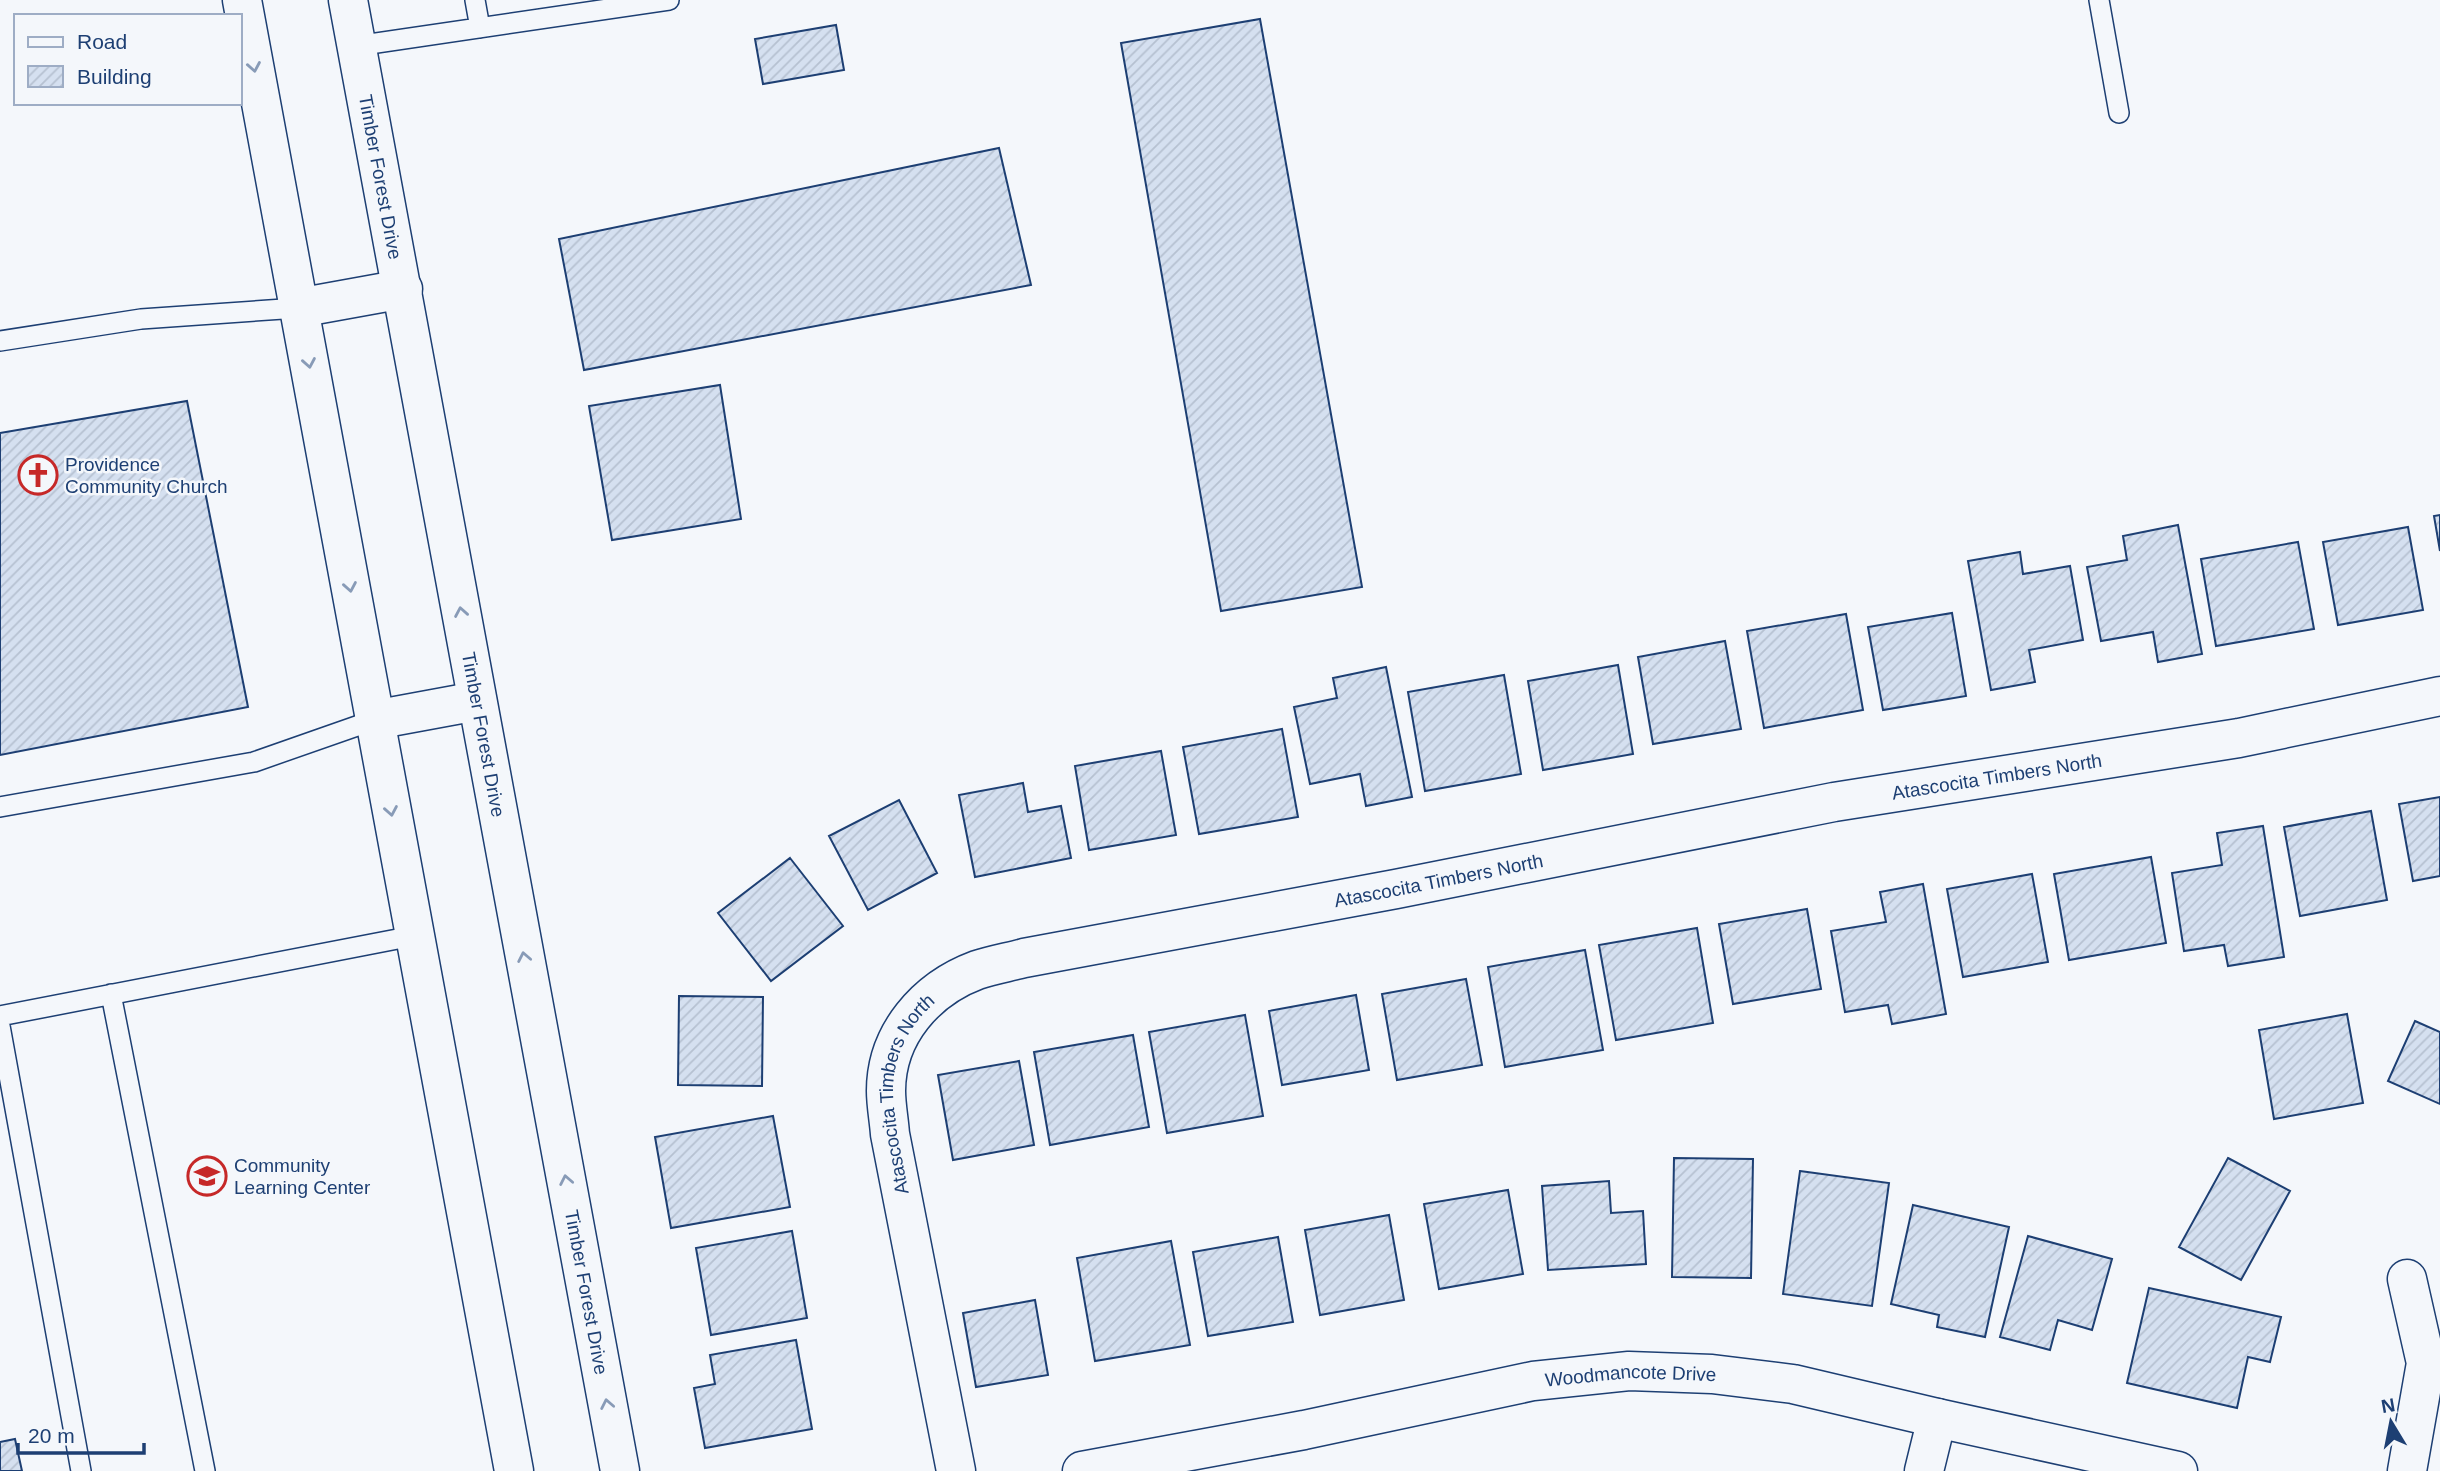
<svg xmlns="http://www.w3.org/2000/svg" width="2440" height="1471" viewBox="0 0 2440 1471" font-family="Helvetica,sans-serif">
<style>
.building{fill:url(#building-hatch);stroke:#1d3f73;stroke-width:2}
.lines{fill:none;stroke-linecap:round;stroke-linejoin:round}
.service-casing{stroke:#1d3f73;stroke-width:22}
.minor-casing{stroke:#1d3f73;stroke-width:41}
.secondary-casing{stroke:#1d3f73;stroke-width:41}
.service{stroke:#f4f7fb;stroke-width:19}
.minor{stroke:#f4f7fb;stroke-width:38}
.secondary{stroke:#f4f7fb;stroke-width:38}
.oneway{stroke:#889bb7}
.labels{text-anchor:middle;dominant-baseline:central;stroke-width:5;stroke-linejoin:round;paint-order:stroke}
.street-label{font-size:19px;fill:#1d3f73;stroke:#f4f7fb}
.poi-label{font-size:19px;fill:#1d3f73;stroke:#f4f7fb;text-anchor:start}
</style>
<defs>
<pattern id="building-hatch" width="6" height="6" patternUnits="userSpaceOnUse" patternTransform="scale(1.75)"><rect width="6" height="6" fill="#d5e0f0"/><path d="M-1 1l2-2M0 6l6-6M5 7l2-2" fill="none" stroke="#b6c1d1"/></pattern>
</defs>
<rect width="100%" height="100%" fill="#f4f7fb"/>
<path class="building" d="M1260,19L1362,587L1221,611L1121,43Z
M836,25L844,70L763,84L755,39Z
M999,148L1031,285L584,370L559,239Z
M720,385L741,519L612,540L589,406Z
M187,401L248,707L0,755V433Z
M2440,515V551L2434,516Z
M2178,525L2202,654L2158,662L2153,632L2101,641L2087,567L2127,560L2123,536Z
M2408,527L2423,610L2338,625L2323,542Z
M2298,542L2314,629L2216,646L2201,559Z
M2020,552L2023,574L2070,566L2083,640L2029,650L2035,682L1991,690L1968,561Z
M1952,613L1966,696L1883,710L1868,627Z
M1846,614L1863,710L1764,728L1747,631Z
M1725,641L1741,729L1653,744L1638,657Z
M1618,665L1633,754L1543,770L1528,681Z
M1386,667L1412,797L1366,806L1360,774L1310,784L1294,707L1337,698L1333,678Z
M1504,675L1521,774L1425,791L1408,692Z
M1282,729L1298,817L1199,834L1183,747Z
M1161,751L1176,835L1089,850L1075,766Z
M1023,783L1028,812L1061,806L1071,858L975,877L959,795Z
M2440,797V876L2413,881L2399,804Z
M899,800L937,873L868,910L829,836Z
M2371,811L2387,900L2300,916L2284,827Z
M2263,826L2284,957L2228,966L2224,945L2184,951L2172,873L2222,865L2217,833Z
M2151,857L2166,943L2069,960L2054,874Z
M790,858L843,926L771,981L718,913Z
M2032,874L2048,962L1963,977L1947,889Z
M1923,884L1946,1014L1892,1024L1888,1005L1845,1012L1831,931L1886,922L1880,892Z
M1807,909L1821,989L1733,1004L1719,924Z
M1697,928L1713,1023L1616,1040L1599,945Z
M1585,950L1603,1050L1505,1067L1488,967Z
M1466,979L1482,1065L1397,1080L1382,994Z
M1356,995L1369,1070L1282,1085L1269,1011Z
M679,996L763,997L762,1086L678,1085Z
M2347,1014L2363,1103L2274,1119L2259,1030Z
M1245,1015L1263,1116L1167,1133L1149,1032Z
M2415,1021L2440,1032V1104L2388,1081Z
M1133,1035L1149,1127L1050,1145L1034,1052Z
M1019,1061L1034,1145L953,1160L938,1075Z
M773,1116L790,1207L671,1228L655,1137Z
M1674,1158L1753,1159L1751,1278L1672,1277Z
M2228,1158L2290,1191L2241,1280L2179,1247Z
M1800,1171L1889,1183L1872,1306L1783,1294Z
M1609,1181L1611,1213L1643,1211L1646,1264L1548,1270L1542,1186Z
M1508,1190L1523,1274L1439,1289L1424,1204Z
M1913,1205L2009,1227L1985,1337L1937,1327L1939,1315L1891,1304Z
M1389,1215L1404,1300L1320,1315L1305,1230Z
M792,1231L807,1318L711,1335L696,1248Z
M2028,1236L2112,1259L2092,1330L2058,1320L2050,1350L2000,1337Z
M1278,1237L1293,1322L1208,1336L1193,1252Z
M1171,1241L1190,1345L1095,1361L1077,1258Z
M2149,1288L2281,1317L2270,1362L2248,1357L2237,1408L2127,1383Z
M1035,1300L1048,1375L976,1387L963,1313Z
M796,1340L812,1429L705,1448L694,1388L715,1384L710,1355Z
M15,1439L22,1471H0V1442Z"/>
<g class="lines">
<g class="service-casing">
<path id="service" d="M475,0L480,28
M2099,0L2119,113
M356,46L669,0
M0,341L141,319L298,308
M0,807L254,762L374,720
M111,994L205,1471
M0,1016L413,936
M0,1026L81,1471"/>
</g>
<g class="minor-casing">
<g id="minor">
<path d="M2407,1279L2426,1363L2407,1471"/>
<path id="s1" d="M956,1471L890,1134C889,1120 886,1105 886,1091C886,1034 926,989 977,970C992,965 1009,962 1024,958L1396,889L1834,802L2239,738L2440,696"/>
<path id="s2" d="M1082,1471L1304,1430L1533,1381L1629,1371L1712,1374L1793,1384L1937,1418L2178,1471"/>
<path d="M1924,1471L1937,1418"/>
</g>
</g>
<g class="secondary-casing">
<g id="secondary">
<path d="M242,0L514,1471"/>
<path id="s3" d="M348,0L620,1471"/>
<path d="M298,308L403,289"/>
<path d="M374,720L477,701"/>
</g>
</g>
<use href="#service" class="service"/>
<use href="#minor" class="minor"/>
<use href="#secondary" class="secondary"/>
</g>
<defs><path id="oneway-chevron" d="M-2-3.5L2.5 0L-2 3.5" fill="none" stroke-width="1.6" stroke-linecap="round" stroke-linejoin="round" transform="scale(1.75)"/></defs>
<g class="oneway">
<use href="#oneway-chevron" transform="translate(254 67) rotate(80)"/>
<use href="#oneway-chevron" transform="translate(309 363) rotate(80)"/>
<use href="#oneway-chevron" transform="translate(350 587) rotate(80)"/>
<use href="#oneway-chevron" transform="translate(461 612) rotate(-100)"/>
<use href="#oneway-chevron" transform="translate(391 811) rotate(80)"/>
<use href="#oneway-chevron" transform="translate(524 957) rotate(-101)"/>
<use href="#oneway-chevron" transform="translate(566 1180) rotate(-101)"/>
<use href="#oneway-chevron" transform="translate(607 1404) rotate(-101)"/>
</g>
<defs>
<g id="church-ring" transform="scale(2.0125)"><circle r="9.5" fill="#f4f7fb" stroke="#c62828" stroke-width="1.5"/><path d="M-1.2-6h2.4v3.5h3.3v2.4h-3.3V6h-2.4V-.1h-3.3v-2.4h3.3Z" fill="#c62828"/></g>
<g id="school-ring" transform="scale(2.0125)"><circle r="9.5" fill="#f4f7fb" stroke="#c62828" stroke-width="1.5"/><path d="M0-5L7-2L0 1L-7-2ZM-4 1L0 2.5L4 1V4Q0 6-4 4Z" fill="#c62828"/></g>
</defs>
<g fill-rule="evenodd">
<use href="#church-ring" x="38" y="475"/>
<use href="#school-ring" x="207" y="1176"/>
</g>
<g class="labels">
<g class="street-label">
<text stroke="none"><textPath href="#s3" startOffset="180">Timber Forest Drive</textPath></text>
<text stroke="none"><textPath href="#s3" startOffset="747">Timber Forest Drive</textPath></text>
<text stroke="none"><textPath href="#s1" startOffset="1586">Atascocita Timbers North</textPath></text>
<text stroke="none"><textPath href="#s1" startOffset="1018">Atascocita Timbers North</textPath></text>
<text stroke="none"><textPath href="#s1" startOffset="388">Atascocita Timbers North</textPath></text>
<text stroke="none"><textPath href="#s3" startOffset="1314">Timber Forest Drive</textPath></text>
<text stroke="none"><textPath href="#s2" startOffset="558">Woodmancote Drive</textPath></text>
</g>
<g class="poi-label">
<text x="65" y="464">Providence<tspan x="65" dy="22">Community Church</tspan></text>
<text x="234" y="1165">Community<tspan x="234" dy="22">Learning Center</tspan></text>
</g>
</g>
<rect x="14" y="14" width="228" height="91" fill="#f4f7fb" stroke="#9eadc5" stroke-width="2"/>
<rect x="28" y="37" width="35" height="10" fill="#f4f7fb" stroke="#9eadc5" stroke-width="2"/>
<text x="77" y="49" font-size="21" fill="#1d3f73">Road</text>
<rect x="28" y="66" width="35" height="21" fill="url(#building-hatch)" stroke="#9eadc5" stroke-width="2"/>
<text x="77" y="84" font-size="21" fill="#1d3f73">Building</text>
<g transform="translate(2391 1422) rotate(350)" stroke="#f4f7fb" stroke-width="5" paint-order="stroke">
<path d="M0-5L12 26L0 18L-12 26Z" fill="#1d3f73"/>
<text y="-10" font-size="19" font-weight="bold" text-anchor="middle" fill="#1d3f73">N</text>
</g>
<path d="M18 1443v10h126v-10" fill="none" stroke="#1d3f73" stroke-width="3.5"/>
<text x="28" y="1443" font-size="21" fill="#1d3f73" stroke="#f4f7fb" stroke-width="5" paint-order="stroke">20 m</text>
</svg>
